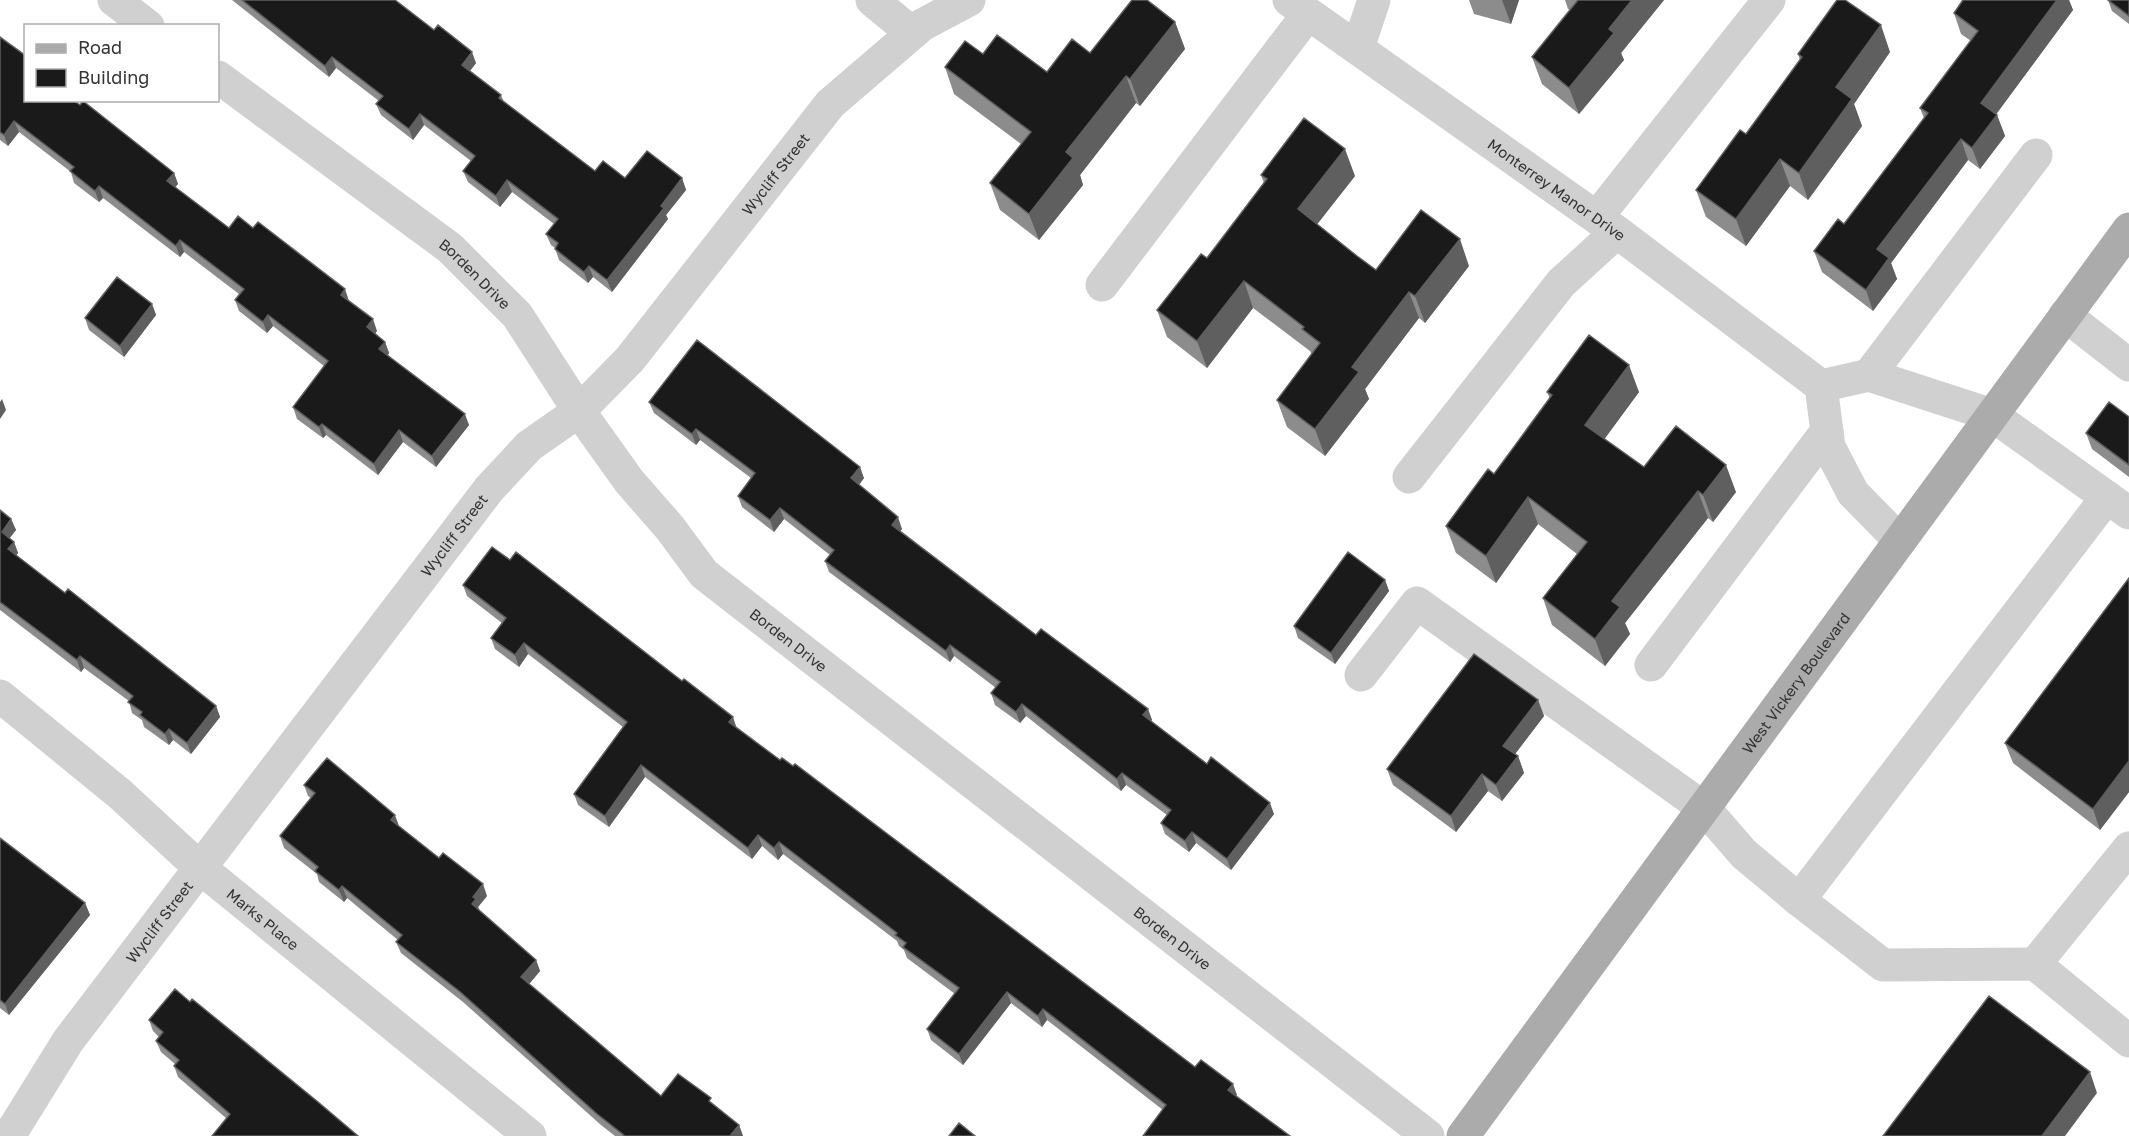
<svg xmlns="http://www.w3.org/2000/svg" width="2129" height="1136" viewBox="0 0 2129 1136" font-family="'Golos Text',sans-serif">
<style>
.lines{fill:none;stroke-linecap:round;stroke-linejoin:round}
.minor{stroke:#d0d0d0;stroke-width:33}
.major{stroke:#ababab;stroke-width:33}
.wall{fill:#8c8c8c}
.shaded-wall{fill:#5f5f5f}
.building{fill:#1a1a1a;stroke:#5f5f5f;stroke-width:1.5}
.labels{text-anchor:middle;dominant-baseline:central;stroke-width:6;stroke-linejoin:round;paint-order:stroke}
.street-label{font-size:15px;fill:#333;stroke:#fff}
</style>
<rect width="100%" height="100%" fill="#fff"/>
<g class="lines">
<g class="minor">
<path d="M114,0L148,26"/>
<path d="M872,0L912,33"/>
<path id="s1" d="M1289,0L1617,232L1821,386L1829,447L1853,493L1900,541"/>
<path d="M1358,48L1374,0"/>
<path id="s2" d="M218,77L450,248L517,315L579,411L629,481L670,528L704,574L1428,1136"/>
<path d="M1597,217L1769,0"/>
<path d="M1102,285L1308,14"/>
<path d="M2065,315L2129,365"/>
<path d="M1869,375L2036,155"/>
<path d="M1821,386L1869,375L1992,415L2129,513"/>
<path d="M1409,477L1561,283L1617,232"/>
<path d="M1651,665L1827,431"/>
<path d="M1361,675L1417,603L1704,808L1744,854L1799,900L1883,965L2035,964L2129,1041"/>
<path id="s3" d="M0,696L120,794L199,867L530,1136"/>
<path d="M1799,900L2107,497"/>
<path d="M2035,964L2129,848"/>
<path id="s4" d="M9,1136L68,1041L489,489L529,446L579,411L630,359L830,104L922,25L969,0"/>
</g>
<path class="major" id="s5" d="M1463,1136L2129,229"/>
</g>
<path class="wall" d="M232,0H395L476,63L470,71L501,95L504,102L595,171L625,178H682L686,190L666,215L668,219L612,292L593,277L588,283L559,260L555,248L551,245L546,234L554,224L512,192L500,207L468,182L463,171L471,161L424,125L413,140L381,115L376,104L379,101L336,68L329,77Z
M1469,0H1519L1511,24L1474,14Z
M1565,0H1664L1621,53L1624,60L1579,114L1542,84L1532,57L1570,10L1568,9Z
M1963,0H2069L2073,10L1996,114L1997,115L2005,136L1980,169L1968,160L1891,263L1897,279L1873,311L1822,272L1814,251L1844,224L1924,118L1920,108L1971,41L1961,34L1954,13Z
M2108,0H2129V24L2112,11Z
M1175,22L1185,49L1140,106L1136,103L1080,175L1083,185L1039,240L1000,210L990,183L1021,144L954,94L945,67L983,54L1047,72L1090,53Z
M0,37L26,100L174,173L178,184L175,187L229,228L349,301L377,331L375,333L385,342L389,353L388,355L469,425L436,467L403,442L378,475L326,435L323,438L297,419L293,407L324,366L273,326L267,333L239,311L235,300L239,294L184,252L180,257L103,198L99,202L74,183L71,172L19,132L8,146L0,140Z
M1890,52L1854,104L1862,126L1808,200L1790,186L1746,246L1706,217L1696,190L1746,134L1800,60L1798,54Z
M1261,175L1355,176L1317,224L1357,256L1376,270L1469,266L1425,323L1419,318L1365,389L1369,399L1325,456L1287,427L1277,400L1312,355L1310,351L1253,308L1207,368L1167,337L1157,310L1207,258L1264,183Z
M152,304L156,315L124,357L89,330L85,318Z
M1547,392H1639L1604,439L1644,467L1736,492L1713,522L1708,518L1625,623L1630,634L1605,666L1552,625L1543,598L1577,554L1538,524L1496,583L1456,553L1446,526L1494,474L1550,399Z
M649,402L864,478L859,485L902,529L900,531L1036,635L1148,709L1152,720L1151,721L1274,814L1231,870L1196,843L1189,852L1165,834L1161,823L1167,815L1126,785L1121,791L1026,716L1020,723L995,705L991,693L996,688L954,656L950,662L829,572L825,561L830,555L784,519L774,532L742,507L738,496L751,478L700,440L696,445L654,413Z
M2129,417V477L2092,449L2086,433Z
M0,510L11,519L16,530L9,538L14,542L18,553L16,555L65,593L216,706L220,717L191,754L173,740L169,745L144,727L142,720L132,713L129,701L84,668L81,672L0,610Z
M2129,578V792L2100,830L2013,763L2005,743Z
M1385,580L1389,591L1335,664L1298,638L1294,626Z
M463,585L737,728L1195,1067L1237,1095L1163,1110L1047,1020L1042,1027L1011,1003L963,1065L931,1040L927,1029L955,994L907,958L904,950L899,946L897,941L783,854L778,860L762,846L752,859L645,777L609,827L578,805L574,794L623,727L528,654L519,667L495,649L491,638L502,623L467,596Z
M1538,700L1544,716L1515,754L1518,756L1524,773L1502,801L1488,791L1456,832L1393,785L1387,769Z
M304,785L399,826L487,896L478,907L479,911L536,960L540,971L529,984L661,1096L713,1104L739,1125L743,1136H615L601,1125L463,1002L401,953L396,942L398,940L347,898L344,902L319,882L317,874L284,848L280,836L311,798L308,796Z
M0,838L85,903L90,915L9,1015L0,1008Z
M190,1002L318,1102L226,1118L178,1077L174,1066L175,1064L161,1052L156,1041L159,1037L153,1031L149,1020Z"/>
<path class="shaded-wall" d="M1502,0H1519L1511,24Z
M1632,0H1664L1621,53L1624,60L1579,114L1569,88L1609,29Z
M2057,0H2069L2073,10L1989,124L1981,103Z
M1175,22L1185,49L1140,106L1130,79Z
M1881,25L1890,52L1854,104L1862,126L1808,200L1799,173L1836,87Z
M472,52L476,63L466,76L462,65Z
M332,57L336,68L329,77L325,66Z
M1126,76L1136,103L1080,175L1083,185L1039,240L1029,214L1066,152Z
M420,114L424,125L413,140L409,129Z
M1997,115L2005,136L1980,169L1972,148Z
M14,121L19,132L8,146L4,135Z
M1961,139L1968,160L1891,263L1897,279L1873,311L1866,290L1877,249Z
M1345,149L1355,176L1308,236L1298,209Z
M1780,159L1790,186L1746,246L1736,219Z
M174,173L178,184L171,192L167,181Z
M682,178L686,190L666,215L668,219L612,292L607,280L661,206Z
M507,180L512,192L500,207L496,196Z
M99,186L103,198L99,202L95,191Z
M1460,239L1469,266L1425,323L1415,296Z
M180,240L184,252L180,257L176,246Z
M589,266L593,277L588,283L584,272Z
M1244,281L1253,308L1207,368L1197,341Z
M345,289L349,301L341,295Z
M1409,292L1419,318L1365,389L1369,399L1325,456L1315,429L1352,367Z
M152,304L156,315L124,357L120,346Z
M268,315L273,326L267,333L263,322Z
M373,319L377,331L371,339L367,327Z
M385,342L389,353L384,360L379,349Z
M1629,365L1639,392L1595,452L1585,425Z
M2,399L6,410L0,419V402Z
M465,414L469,425L436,467L432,456Z
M322,424L326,435L323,438L319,427Z
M696,429L700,440L696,445L692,434Z
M399,430L403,442L378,475L374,464Z
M1726,465L1736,492L1713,522L1703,495Z
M860,467L864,478L855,490L851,478Z
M1698,491L1708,518L1625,623L1630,634L1605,666L1595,639L1612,601Z
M1528,497L1538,524L1496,583L1486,556Z
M780,508L784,519L774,532L770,520Z
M898,517L902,529L896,537L892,525Z
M11,519L16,530L6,543L2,532Z
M14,542L18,553L12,560L8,549Z
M1385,580L1389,591L1335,664L1331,653Z
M524,643L528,654L519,667L515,655Z
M950,645L954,656L950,662L946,651Z
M80,656L84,668L81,672L77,660Z
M1538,700L1544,716L1509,762L1503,746Z
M1022,704L1026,716L1020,723L1016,712Z
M216,706L220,717L191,754L187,743Z
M1148,709L1152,720L1147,726L1143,715Z
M733,717L737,729L729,722Z
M169,729L173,740L169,745L165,734Z
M1518,756L1524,773L1502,801L1496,785Z
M2129,761V792L2100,830L2093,809Z
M641,765L645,777L609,827L605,816Z
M1122,773L1126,785L1121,791L1117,779Z
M1482,774L1488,791L1456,832L1451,816Z
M1270,803L1274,814L1231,870L1227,859Z
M395,815L399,826L395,831L391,820Z
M1192,832L1196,843L1189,852L1185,841Z
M758,835L762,846L752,859L748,848Z
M779,842L783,854L778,860L774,848Z
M483,884L487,896L478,907L480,911L476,916L472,904L473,897Z
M342,886L347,898L344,902L339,890Z
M85,903L90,915L9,1015L5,1004Z
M536,960L540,971L525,989L521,977Z
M1007,992L1011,1003L963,1065L959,1054Z
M1043,1009L1047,1020L1042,1027L1038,1016Z
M2090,1072L2097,1093L2065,1136H2042Z
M1233,1084L1237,1095L1232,1101L1228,1090Z
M739,1125L743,1136H730Z"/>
<path class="building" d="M242,0H395L434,30L438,25L472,52L462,65L501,95L499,98L595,171L603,161L625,178L647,151L682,178L661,206L664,208L607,280L589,266L584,272L555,249L558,243L546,234L558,219L507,180L496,196L463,171L475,156L420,114L409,129L376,104L383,96L332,57L325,66Z
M1132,0H1147L1175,22L1130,79L1126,76L1066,152L1073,158L1029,214L990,183L1031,132L945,67L965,41L983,54L997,35L1047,72L1072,39L1090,53Z
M1578,0H1632L1609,29L1614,33L1569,88L1532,57Z
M1837,0H1845L1881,25L1836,87L1852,99L1799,173L1780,159L1736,219L1696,190L1740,130L1746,134L1802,57L1798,54Z
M1963,0H2057L1981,103L1997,115L1972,148L1961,139L1877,249L1889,258L1866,290L1814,251L1838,219L1844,224L1928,113L1920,108L1978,31L1954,13Z
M2108,0H2129V16Z
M0,37L26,56V100H73L80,105L83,101L174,173L167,181L229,228L238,216L253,228L258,222L345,289L341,295L373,319L367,327L385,342L379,349L465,414L432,456L399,430L374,464L322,424L319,427L293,407L328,361L268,315L263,322L235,300L244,289L180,240L176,246L99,186L95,191L70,171L74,167L14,121L4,135L0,132Z
M1304,118L1345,149L1298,209L1357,256L1376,270L1421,210L1460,239L1415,296L1409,292L1352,367L1359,372L1315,429L1277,400L1320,343L1302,329L1304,327L1244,281L1197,341L1157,310L1201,254L1207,258L1267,179L1261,175Z
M117,277L152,304L120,346L85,318Z
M1589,335L1629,365L1585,425L1644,467L1676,426L1726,465L1703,495L1698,491L1612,601L1620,607L1595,639L1543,598L1587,542L1528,497L1486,556L1446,526L1488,469L1494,474L1552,395L1547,392Z
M697,340L860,467L851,478L898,517L892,525L1036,635L1041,629L1148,709L1143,715L1207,764L1211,757L1270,803L1227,859L1192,832L1185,841L1161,823L1171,810L1122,773L1117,779L1022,704L1016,712L991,693L1000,682L950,645L946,651L825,561L834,550L780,508L770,520L738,496L755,473L696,429L692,434L649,402Z
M2109,402L2129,417V465L2086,433Z
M0,510L11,519L2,532L14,542L8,549L65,593L68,589L216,706L187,743L169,729L165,734L140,715L142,712L128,702L133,696L80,656L77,660L0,602Z
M492,547L510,560L516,552L682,681L684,679L733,717L729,722L780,760L782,758L793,766L795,764L1195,1067L1201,1060L1233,1084L1228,1090L1290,1136H1143L1166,1105L1043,1009L1038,1016L1007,992L959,1054L927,1029L959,988L903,947L906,943L895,935L897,933L779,842L774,848L758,835L748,848L641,765L605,816L574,794L627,722L524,643L515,655L491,638L506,618L463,585Z
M1348,552L1385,580L1331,653L1294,626Z
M2129,578V761L2093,809L2005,743Z
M1474,654L1538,700L1503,746L1518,756L1496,785L1482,774L1451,816L1387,769Z
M327,758L395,815L391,820L439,858L443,853L483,884L473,897L476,899L472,904L536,960L521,977L661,1096L678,1074L711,1098L709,1101L739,1125L730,1136H625L597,1114L459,991L396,942L402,935L342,886L339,890L315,871L318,867L280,836L315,793L304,785Z
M0,838L85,903L5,1004L0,1000Z
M175,989L190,1002L192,999L318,1102L358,1136H212L230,1114L174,1066L179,1060L156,1041L163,1032L149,1020Z
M1989,996L2090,1072L2042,1136H1883Z
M959,1123L975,1136H949Z"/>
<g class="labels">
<g class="street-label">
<text stroke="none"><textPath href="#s4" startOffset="1234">Wycliff Street</textPath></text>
<text stroke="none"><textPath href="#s1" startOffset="328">Monterrey Manor Drive</textPath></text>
<text stroke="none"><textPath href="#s2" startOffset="324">Borden Drive</textPath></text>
<text stroke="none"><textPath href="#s4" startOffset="748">Wycliff Street</textPath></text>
<text stroke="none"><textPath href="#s2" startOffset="810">Borden Drive</textPath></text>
<text stroke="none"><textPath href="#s5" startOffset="562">West Vickery Boulevard</textPath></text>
<text stroke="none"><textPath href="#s3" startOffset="345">Marks Place</textPath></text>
<text stroke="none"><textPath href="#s4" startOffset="262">Wycliff Street</textPath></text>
<text stroke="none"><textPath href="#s2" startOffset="1296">Borden Drive</textPath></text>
</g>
</g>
<rect x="24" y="24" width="195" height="78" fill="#ffffff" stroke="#adadad" stroke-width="1.5"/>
<rect x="36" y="44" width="30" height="9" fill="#ababab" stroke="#adadad" stroke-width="1.5"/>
<text x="78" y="54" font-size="18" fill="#333333">Road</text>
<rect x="36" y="69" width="30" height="18" fill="#1a1a1a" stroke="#adadad" stroke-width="1.5"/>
<text x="78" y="84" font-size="18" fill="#333333">Building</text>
</svg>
